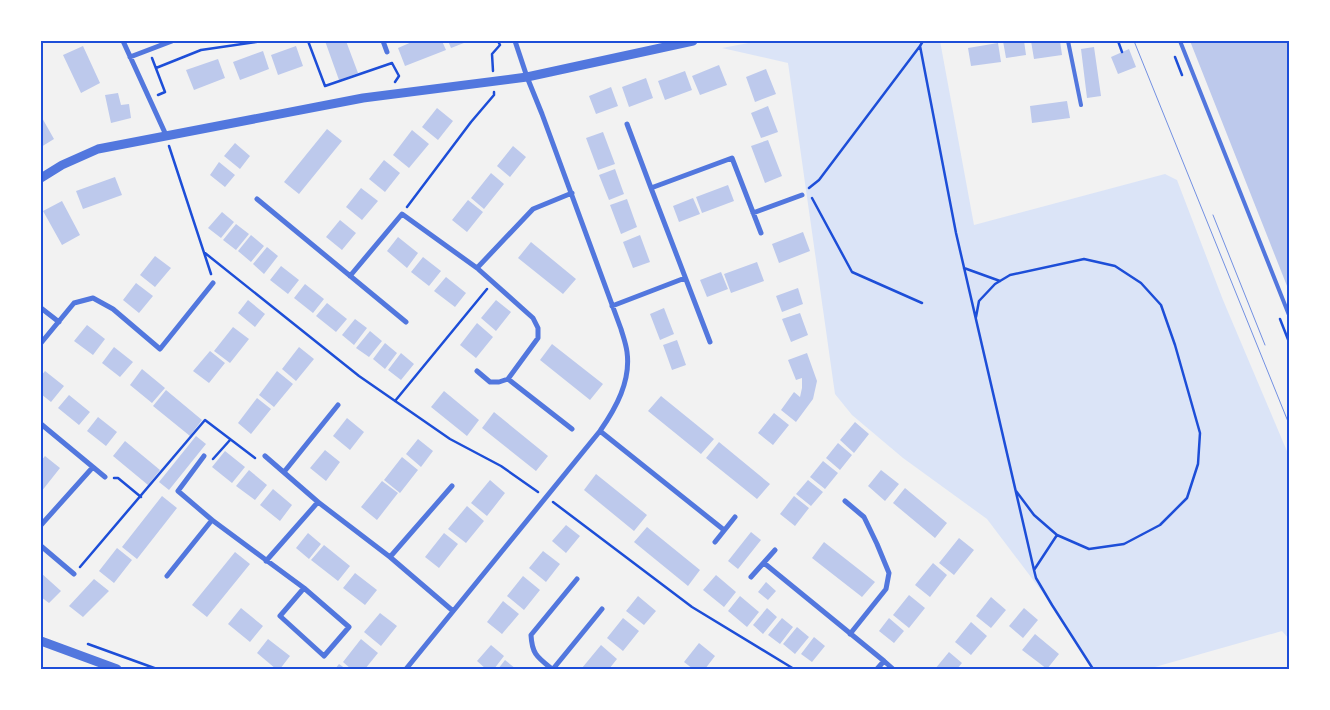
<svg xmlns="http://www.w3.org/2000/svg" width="1330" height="710" viewBox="0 0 1330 710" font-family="Jost,sans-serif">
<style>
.green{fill:#dbe4f7}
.building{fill:#bdc9ec}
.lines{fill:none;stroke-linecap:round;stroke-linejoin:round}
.path{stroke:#1d4ed8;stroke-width:2.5}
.service{stroke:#5277de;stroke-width:4}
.minor{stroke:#5277de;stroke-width:5}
.tertiary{stroke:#5277de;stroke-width:9}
.tram{stroke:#7290e2;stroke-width:1}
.neatline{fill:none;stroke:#1d4ed8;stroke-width:2}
</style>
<rect width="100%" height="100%" fill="#f2f2f2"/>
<path class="green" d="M759,41H940L974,225L1165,174L1177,180L1223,300L1289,456V639L1282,631L1148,669H1093L1052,605L987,519L903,458L852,415L835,394L788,63L722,48Z"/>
<path class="building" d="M325,41H346L358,73L339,80Z
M414,41H442L446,50L405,66L398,48Z
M448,41H469L451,48Z
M1003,41H1024L1026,55L1006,58Z
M1031,41H1060L1062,55L1034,59Z
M1190,41H1289V291Z
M998,43L1001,62L971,66L968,48Z
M83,46L100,83L81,93L63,55Z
M296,46L303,66L278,75L271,55Z
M1094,47L1101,96L1087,98L1081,49Z
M1129,49L1136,67L1118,74L1111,57Z
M263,51L269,69L240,80L233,62Z
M218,59L225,78L194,90L186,70Z
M719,65L727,85L700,95L692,76Z
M766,69L776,94L755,102L746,77Z
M685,71L692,90L665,100L658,81Z
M646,78L653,98L629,107L622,87Z
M611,87L618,106L596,114L589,96Z
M118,93L121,105L129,104L131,118L111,123L105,95Z
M1067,101L1070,118L1032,123L1030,106Z
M768,106L778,132L761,138L751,113Z
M437,108L453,121L438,140L422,127Z
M41,116L54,139L41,147Z
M327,129L342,141L299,194L284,182Z
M412,130L429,144L409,168L393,155Z
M603,132L615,164L598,170L586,138Z
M768,140L782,176L765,183L751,146Z
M235,143L250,156L240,169L224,156Z
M513,146L526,157L510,177L497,166Z
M384,160L400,173L385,192L369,179Z
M219,162L235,175L225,187L210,175Z
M615,169L624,194L609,200L599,175Z
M491,173L504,184L484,209L471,198Z
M115,177L122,195L83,209L76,191Z
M728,185L734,201L702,213L696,197Z
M361,188L378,201L362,220L346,207Z
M693,198L700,214L679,222L673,206Z
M627,199L637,227L621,234L610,205Z
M468,200L483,212L467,232L452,220Z
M62,201L80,235L62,245L43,211Z
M222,212L234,222L221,238L208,228Z
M340,220L356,233L342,250L326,237Z
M236,224L249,234L236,250L223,240Z
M803,232L810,251L779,263L772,244Z
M251,235L264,246L251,262L238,251Z
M640,235L650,262L633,268L623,242Z
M398,237L418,253L407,268L387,251Z
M531,242L576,279L563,294L518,258Z
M267,247L278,256L264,274L253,264Z
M155,256L171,268L155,287L140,275Z
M423,257L441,271L429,286L411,272Z
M757,262L764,281L731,293L724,274Z
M281,266L299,280L288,294L270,280Z
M721,272L728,289L707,297L700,280Z
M446,277L466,293L455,307L434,291Z
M136,283L153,296L139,313L123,300Z
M305,284L324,299L313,313L294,298Z
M798,288L803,304L782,312L776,296Z
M248,300L265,314L255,327L238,313Z
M496,300L511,312L496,331L481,318Z
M327,303L347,319L336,332L316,316Z
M664,308L674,334L660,340L650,314Z
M800,313L808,335L791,342L782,319Z
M355,319L367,328L354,345L342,335Z
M477,323L493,337L476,358L460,345Z
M87,325L105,339L93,355L74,341Z
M233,327L249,339L230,363L214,351Z
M370,331L382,341L369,357L356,348Z
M677,340L686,365L672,370L663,345Z
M385,343L397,353L385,369L373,359Z
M552,344L603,384L590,400L540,360Z
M114,347L133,362L120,377L102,363Z
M299,347L314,359L296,381L282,369Z
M210,351L225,363L209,383L193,371Z
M401,353L414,364L401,380L388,370Z
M807,353L817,381L813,399L796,422L781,410L794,392L800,397L802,388V378L796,380L788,360Z
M142,369L165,388L152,403L130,385Z
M45,371L64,386L51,402L41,394V376Z
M277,371L293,384L274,407L259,395Z
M166,390L202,420L190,436L153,406Z
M444,391L479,420L467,436L431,407Z
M69,395L90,412L79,425L58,408Z
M661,396L714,439L701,454L648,411Z
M257,398L271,409L251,434L238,423Z
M494,412L548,456L536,471L482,428Z
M774,413L789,425L773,445L758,433Z
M98,417L117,432L106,446L87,431Z
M347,418L364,432L350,450L333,436Z
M855,422L869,434L854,453L840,440Z
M196,436L206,444L169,490L159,482Z
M418,439L433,451L421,467L406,454Z
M125,441L160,470L148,485L113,456Z
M719,442L770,484L757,499L706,458Z
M838,443L852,455L840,470L826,458Z
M325,450L340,462L326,481L310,468Z
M225,451L245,467L232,483L212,467Z
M45,456L60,468L41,492V461Z
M402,457L418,470L400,493L384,480Z
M823,461L838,473L825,489L810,477Z
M249,470L267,485L255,500L236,486Z
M881,470L899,484L885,501L868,486Z
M596,474L647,515L634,531L584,490Z
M490,480L505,493L487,516L471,503Z
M808,480L823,492L811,506L796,494Z
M382,481L398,493L377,520L361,507Z
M905,488L947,523L935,538L893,503Z
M273,489L292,505L280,521L260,505Z
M162,496L177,508L137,559L122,547Z
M794,496L809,508L795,526L780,514Z
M467,506L484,521L466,543L448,529Z
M566,525L580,536L566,553L552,541Z
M647,527L700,570L688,586L634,542Z
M751,532L761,540L738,569L728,561Z
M308,533L321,544L309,559L296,548Z
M444,533L458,544L439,568L425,557Z
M959,538L974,550L954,575L939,563Z
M824,542L875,582L862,597L812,558Z
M324,545L350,566L338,581L311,560Z
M117,548L132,560L114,583L99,571Z
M543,551L560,564L546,582L529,568Z
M235,552L250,564L207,617L192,605Z
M933,563L947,575L930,597L915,585Z
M41,573L61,591L49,603L41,597Z
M355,573L377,590L365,605L343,588Z
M716,575L736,592L724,607L703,590Z
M523,576L540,590L524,610L507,596Z
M94,579L109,591L83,617L69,606Z
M766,582L776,591L768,600L758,592Z
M909,595L925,608L909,628L893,615Z
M638,596L656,611L644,625L626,611Z
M740,596L759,612L747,627L728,611Z
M991,597L1006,610L991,628L976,616Z
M503,601L519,614L502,634L487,622Z
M241,608L263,626L250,642L228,624Z
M767,608L777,617L763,634L753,625Z
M1024,608L1038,620L1023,638L1009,626Z
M380,613L397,626L381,646L364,632Z
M623,618L639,631L623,651L607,638Z
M782,618L793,627L780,644L768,635Z
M889,618L904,631L894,643L879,631Z
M971,622L987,636L971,655L955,642Z
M797,627L809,637L795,654L783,644Z
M1035,634L1059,654L1047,669L1022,650Z
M814,637L825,646L812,662L801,654Z
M268,639L290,656L280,669H276L257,653Z
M361,639L378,653L365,669H351L343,662Z
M699,643L715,656L705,669H693L684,662Z
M491,645L504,656L494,669H486L477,661Z
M601,645L617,659L609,669H583L582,668Z
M949,652L962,663L957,669H935Z
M505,660L516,669H498Z
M339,664L346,669H335Z"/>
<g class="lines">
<path class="path" d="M308,41L325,86L392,63
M923,41L920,46L956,233L1034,570L1036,578L1052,605L1093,669
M1118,41L1122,52
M1175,57L1182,75
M152,58L165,92L158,95
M392,63L399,76L395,82
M156,68L201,50L263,41
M493,71L492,54L500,45L498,41
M169,146L211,274
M809,188L819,180L920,46
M812,198L852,272L922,303
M407,207L471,122L494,95V92
M205,253L359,376L450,439L501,466L538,492
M964,268L1000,281
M976,317L979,301L995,284L1010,275L1084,259L1115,266L1141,283L1161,305L1175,345L1200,433L1198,464L1187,498L1160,525L1124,544L1089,549L1057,535L1034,515L1016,491
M1280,319L1289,342
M395,401L487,289
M213,459L230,440
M114,478H118L141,497
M553,502L692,607L794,669
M80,567L205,420L255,458
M1034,570L1057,535
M88,644L157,669"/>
<path class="service" d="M1068,41L1081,105
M1180,41L1289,315"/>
<path class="minor" d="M123,41L166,135
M383,41L387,52
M130,57L172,41
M627,124L651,188
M257,199L406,322
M753,213L802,195
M477,268L533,209L572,193
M350,276L402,214L477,268L533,318L538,328V338L508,379L499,382H490L477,371
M612,306L685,278
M41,308L59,322
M710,342L651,188L732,158L761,233
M41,343L74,303L93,298L113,309L160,349L213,283
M508,379L572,429
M41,424L105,477
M600,431L724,530
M204,456L178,491L212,520
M265,456L318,502L266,561
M284,472L338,405
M845,501L864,517L877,544L889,573L886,589L850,634
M318,502L390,557L453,611
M41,525L93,467
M715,542L735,517
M41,546L74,574
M390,557L452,486
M764,563L884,661L877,669
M167,576L212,520L304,588L349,627L324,656L280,616L304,588
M751,577L775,550
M884,661L893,669
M406,669L600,431C616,408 631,381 627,352C626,344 623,336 621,329L542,114L527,77L515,41
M552,669C537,657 532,654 531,635L577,579
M553,669L602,609"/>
<path class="tertiary" d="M41,178L62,165L98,149L363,98L527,77L693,41
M41,641L117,669"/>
<path class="tram" d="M1134,41L1289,424
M1213,215L1265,345"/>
</g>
<rect width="1330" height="710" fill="none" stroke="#ffffff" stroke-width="85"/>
<rect x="42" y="42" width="1246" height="626" class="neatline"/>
</svg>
